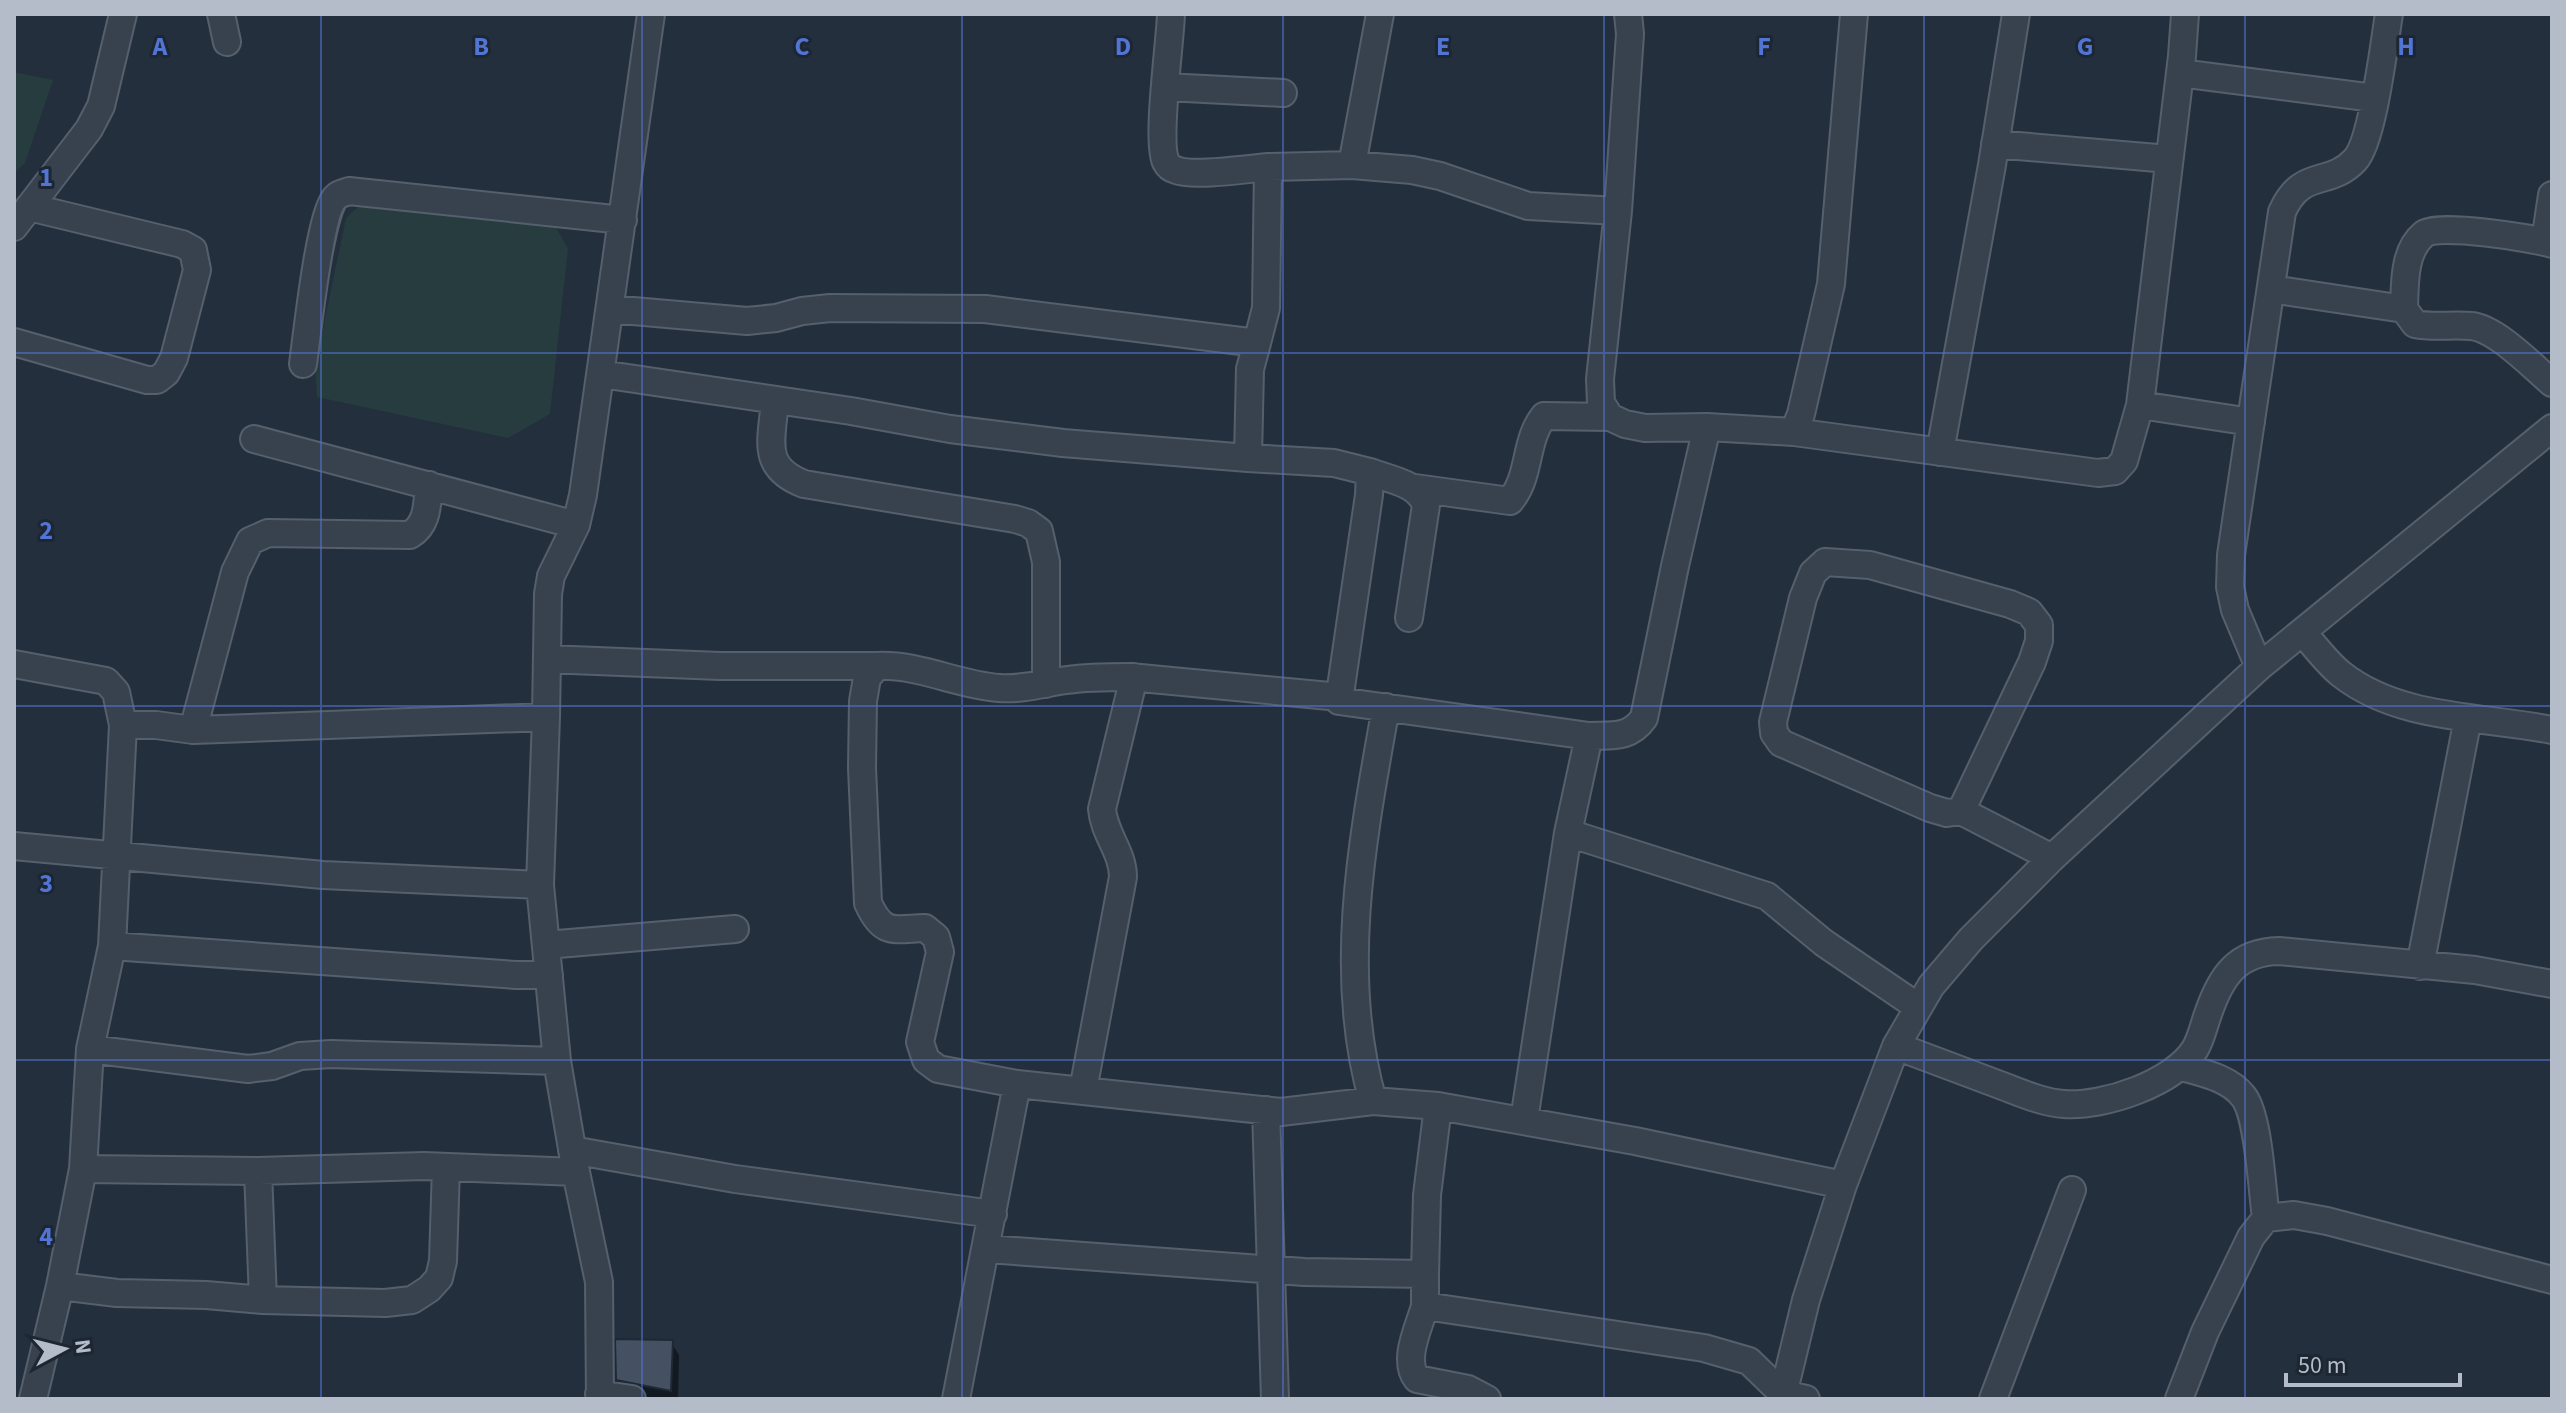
<svg xmlns="http://www.w3.org/2000/svg" width="2566" height="1413" viewBox="0 0 2566 1413" font-family="'Source Sans 3',sans-serif">
<style>
.green{fill:#263c3f}
.shadow{fill:#0007}
.building{fill:#455162;stroke:#1f2835;stroke-width:2}
.lines{fill:none;stroke-linecap:round;stroke-linejoin:round}
.street-casing{stroke:#565f6c;stroke-width:30}
.street{stroke:#38414e;stroke-width:26}
.grid{fill:none;stroke:#5274d3;stroke-width:2;stroke-opacity:0.55}
.grid-label{font-size:26px;text-anchor:middle;font-weight:bold;fill:#5274d3;stroke:#1d2633;stroke-width:6;stroke-linejoin:round;paint-order:stroke}
</style>
<rect width="100%" height="100%" fill="#242f3e"/>
<path class="green" d="M14,72L53,80L25,163L14,173Z
M376,191L551,218L568,249L550,414L508,438L317,397L315,367L346,218Z"/>
<path class="shadow" d="M671,1342L679,1355L678,1399H654L626,1394L618,1380Z"/>
<path class="building" d="M615,1339L673,1340L671,1391L616,1380Z"/>
<g class="lines">
<g class="street-casing">
<path id="street" d="M221,14L227,42
M1171,14C1170,44 1156,142 1166,162C1168,166 1172,169 1176,170C1193,177 1247,169 1268,167L1266,308L1257,343
M1380,14L1352,165L1412,170L1440,176L1528,206L1618,211
M2180,73L2374,98
M1166,87L1283,93
M1995,144L2169,159
M1268,167L1352,165
M14,227L89,129L101,106L123,14
M2545,242L2552,195
M2552,244C2534,238 2437,223 2424,234C2403,251 2405,285 2404,309L2415,324C2435,328 2451,324 2471,326C2496,328 2533,367 2552,383
M2271,289L2404,309
M610,309L747,321L776,318L802,311L830,308L985,309L1257,343L1250,369L1248,458L1334,463L1370,472L1369,495L1339,701L1589,736C1612,735 1629,739 1644,718L1675,566L1707,427L1794,432L1801,414L1831,284L1854,14
M14,342L147,380H157L166,373L174,358L197,270L193,250L182,244L29,207
M303,364C307,336 320,208 337,196C340,193 345,193 349,191L623,220
M601,374L851,411L950,429L1063,443L1248,458
M775,400C772,440 760,467 804,484L1015,519L1028,523L1039,531L1046,562V684
M2140,405L2182,56L2185,14
M1610,417L1601,403L1600,379L1618,211L1630,34L1628,14
M1794,432L2098,473L2115,471L2124,461L2140,405L2251,422
M254,439L576,525
M1940,452L1992,165L2016,14
M1370,472C1391,480 1418,483 1426,505L1409,618
M1415,488L1510,501C1531,477 1524,441 1544,416L1610,417L1625,424L1645,428L1707,427
M2303,633C2315,646 2327,663 2341,674C2399,720 2482,716 2552,730
M547,659L720,666H877
M14,664L106,681L116,692L123,725L112,946L90,1049L83,1169L60,1286L33,1399
M2259,667L2235,610L2230,587L2231,555L2282,212C2302,167 2329,188 2355,160C2373,141 2384,44 2389,14
M1340,697L1130,677C1109,677 1088,677 1067,680C1044,683 1023,690 999,688C958,685 919,664 877,666L867,678L863,701L862,768L868,903C883,936 893,929 925,928L936,937L940,952L920,1042L926,1060L938,1069L1017,1084L1281,1112L1373,1101L1438,1106L1635,1141L1843,1185
M546,717L548,594L551,576L576,525L583,495L651,14
M123,725H156L193,730L546,717L540,885
M193,730L235,572L250,541L268,533L410,535C428,524 427,505 429,485
M1961,811L2032,662L2039,641V625L2029,612L2010,604L1870,565L1825,562L1813,573L1803,598L1773,722L1774,733L1781,743L1930,808L1947,813L1961,811L2052,858
M1568,833L1767,896L1824,943L1918,1007
M14,846L323,875L540,885L557,1061
M546,945L735,929
M112,946L516,975H549
M2420,966L2468,718
M1896,1046C1930,1059 1965,1072 2000,1085C2019,1092 2043,1103 2064,1104C2104,1107 2174,1083 2195,1049C2201,1039 2204,1025 2208,1014C2221,976 2237,952 2279,951L2475,970L2552,984
M90,1049L248,1069L272,1066L300,1056L331,1054L557,1061L576,1172L599,1282L600,1399
M2182,1067C2203,1073 2229,1078 2243,1096C2259,1115 2262,1191 2266,1218
M1083,1090L1123,877C1123,852 1104,834 1102,809L1134,677
M1373,1101C1336,973 1363,836 1386,707
M1266,1110L1275,1399
M1524,1120L1568,833L1589,736
M572,1150L735,1179L993,1214
M83,1169L258,1171L424,1166L576,1172
M258,1171L263,1300
M987,1249L1304,1272L1425,1274V1306L1704,1348L1749,1361L1783,1394L1806,1399
M1425,1274L1427,1195L1438,1106
M60,1286L117,1293L206,1295L263,1300L385,1303L412,1300L429,1289L439,1278L443,1261L446,1167
M1425,1306C1419,1327 1402,1360 1417,1379L1468,1389L1487,1399
M599,1394L632,1399
M956,1399L1017,1084
M1782,1399L1806,1300L1843,1185L1896,1046L1931,986L1971,939L2052,858L2259,667L2552,428
M1993,1399L2072,1190
M2179,1399L2205,1332L2251,1237L2266,1218L2294,1215L2327,1221L2552,1280"/>
</g>
<use href="#street" class="street"/>
</g>
<path class="grid" d="M321,14V1399M642,14V1399M962,14V1399M1283,14V1399M1604,14V1399M1924,14V1399M2245,14V1399M14,353H2552M14,706H2552M14,1060H2552"/>
<g class="grid-label">
<text x="160" y="55">A</text>
<text x="481" y="55">B</text>
<text x="802" y="55">C</text>
<text x="1123" y="55">D</text>
<text x="1443" y="55">E</text>
<text x="1764" y="55">F</text>
<text x="2085" y="55">G</text>
<text x="2406" y="55">H</text>
<text x="46" y="186">1</text>
<text x="46" y="539">2</text>
<text x="46" y="892">3</text>
<text x="46" y="1245">4</text>
</g>
<rect width="2566" height="1413" fill="none" stroke="#b4bcc9" stroke-width="32"/>
<g transform="translate(64 1349) rotate(83)" stroke="#1d2633" stroke-width="6" paint-order="stroke">
<path d="M0-6L14 30L0 20L-14 30Z" fill="#b4bcc9"/>
<text y="-12" font-size="22" font-weight="bold" text-anchor="middle" fill="#b4bcc9">N</text>
</g>
<path d="M2286 1373v12h174v-12" fill="none" stroke="#b4bcc9" stroke-width="4"/>
<text x="2298" y="1373" font-size="24" fill="#b4bcc9" stroke="#1d2633" stroke-width="6" paint-order="stroke">50 m</text>
</svg>
